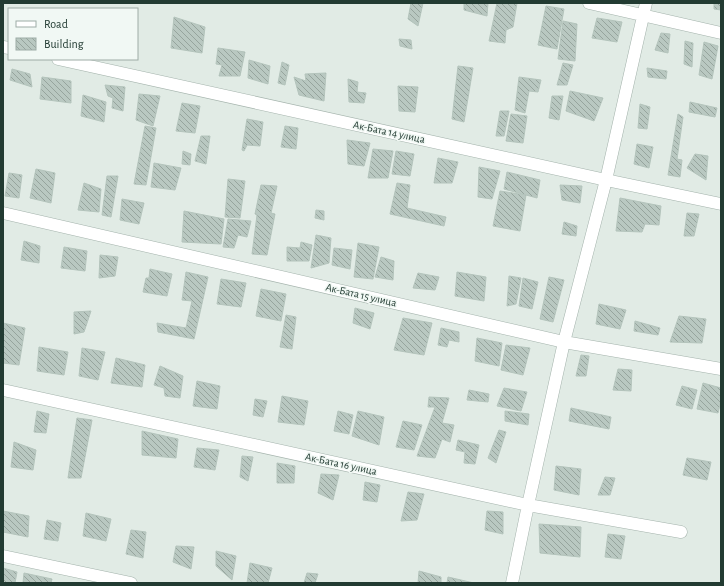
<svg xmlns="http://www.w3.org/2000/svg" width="724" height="586" viewBox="0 0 724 586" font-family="'Alegreya Sans',sans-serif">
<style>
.building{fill:url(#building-back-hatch);stroke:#b4c4bc}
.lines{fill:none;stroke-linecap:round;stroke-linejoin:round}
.minor-casing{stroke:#a4b3ac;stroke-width:13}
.minor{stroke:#fff;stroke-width:12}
.labels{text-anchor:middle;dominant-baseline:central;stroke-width:3;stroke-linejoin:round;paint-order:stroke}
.street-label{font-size:11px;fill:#223b32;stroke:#f1f8f4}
</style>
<defs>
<pattern id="building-back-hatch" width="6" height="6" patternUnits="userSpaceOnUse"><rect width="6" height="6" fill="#b9c8c1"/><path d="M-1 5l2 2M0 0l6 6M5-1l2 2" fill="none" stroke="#96a49d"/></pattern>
</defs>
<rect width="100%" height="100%" fill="#e1ebe5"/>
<path class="building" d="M411,3H423L418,26L408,19Z
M464,3H488L487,16L464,10Z
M497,3H517L513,27L506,30L505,43L489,41Z
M714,3H721V10L714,9Z
M546,6L564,9L557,49L538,45Z
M174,17L205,27L202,53L171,48Z
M597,18L622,22L617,42L592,38Z
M563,21L577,24L575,61L558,59Z
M661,33L670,34L668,53L655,50Z
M399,39L411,40L412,49L400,46Z
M685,41L693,43L692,67L684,64Z
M704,42L718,46L712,79L699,75Z
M218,48L245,52L240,76H219L222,65L216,64Z
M249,60L270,66L268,84L248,78Z
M282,62L289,65L285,85L278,83Z
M563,63L573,65L567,85H557Z
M458,66L473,68L464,122L452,119Z
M647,68L667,71L666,79L648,77Z
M12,69L30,74L32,87L10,80Z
M326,73L324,101L299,95L294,77L306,81L305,74Z
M42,77L71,81V103L40,99Z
M519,77L541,80L538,92L529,91L525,113L515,110Z
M348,79L358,82L357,92L366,93L364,103L349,102Z
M105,85L125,87L123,111L112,108L113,98L108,96Z
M398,86L418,87L415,112L399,111Z
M570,91L603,98L594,121L566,111Z
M139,94L160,96L153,126L136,120Z
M83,95L106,102L104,122L81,116Z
M552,96H563L559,120L549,118Z
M690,102L717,108L715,117L689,112Z
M182,103L200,106L195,133L176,131Z
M640,104L650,107L647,129L638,128Z
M500,111H509L504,136H496Z
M511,114L527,116L523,143L506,141Z
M678,114L683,117L677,159L682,160L680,177L668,175Z
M247,119L263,122L260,146L247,145L244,151L242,150Z
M145,126L156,128L146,185L134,184Z
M285,126L298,128L296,149L281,147Z
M201,136H210L206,164L195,161Z
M347,140L370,143L364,166L348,164Z
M637,144L653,147L649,168L634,164Z
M373,149L393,151L388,178H368Z
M183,151L191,154L190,165L182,164Z
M396,151L414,154L410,176L392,174Z
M695,154L708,156L706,180L687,168Z
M438,158L458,162L452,183H434Z
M154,163L181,168L175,190L151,187Z
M479,167L500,171L492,199L478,197Z
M36,169L55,173L51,203L30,198Z
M507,172L540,180L537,198L504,189Z
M9,173L22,175L19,198L5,196Z
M107,176H118L111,217L102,215Z
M228,179L245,181L240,218L225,217Z
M84,183L101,189L99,212L78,210Z
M397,183L410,185L407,208L446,217L444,226L390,214Z
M261,185L277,186L271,213L275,214L267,255L252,254L257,215L255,214Z
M560,185L582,186L580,203L562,200Z
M500,191L526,195L520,231L493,226Z
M620,198L661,206L659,225L645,224L642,232L616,231Z
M122,199L144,203L139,224L120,220Z
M316,210L324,211V220L315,218Z
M184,211L224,219L221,244L182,242Z
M687,213L699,214L694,236H684Z
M228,219L251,221L247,237L238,235L234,248L223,247Z
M564,222L577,226L576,236L562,234Z
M316,235L331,238L329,263L311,268Z
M24,241L40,246L39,263L21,260Z
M301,242L312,245L309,261H287V247L300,248Z
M358,243L379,247L373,279L354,277Z
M64,247L87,251L85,271L61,268Z
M334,248L352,250L350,269L332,265Z
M100,255L118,257L115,276L99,278Z
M381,257L394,261L393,280L375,277Z
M150,269L172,274L167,296L143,292L146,278H149Z
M186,272L208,277L194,339L158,332L157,323L186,328L192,301L182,300Z
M457,272L486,277L484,301L455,296Z
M418,273L439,277L435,290L413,288Z
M509,276L521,278L516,304L507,306Z
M549,277L564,280L553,322L540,319Z
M523,278L538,282L532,309L519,306Z
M221,279L246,283L241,307L217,304Z
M261,289L286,294L281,321L256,316Z
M599,304L626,310L620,329L596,324Z
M355,308L374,313L370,329L353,323Z
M91,311L84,332L74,334V312Z
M286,315L296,317L292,349L280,347Z
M679,316L706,319L702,343L670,342Z
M403,318L432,323L424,355L394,350Z
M635,321L660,328L658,335L634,331Z
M3,323L25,328L19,365L3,363Z
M441,328L459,332V342L449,340L447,347L438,345Z
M477,338L502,343L499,366L475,361Z
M506,345L530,348L523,375L501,370Z
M39,347L68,352L64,375L37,371Z
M82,348L105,352L98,380L79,376Z
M581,355L589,356L586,376H576Z
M116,358L145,365L142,387L111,383Z
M160,366L183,376L180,398L165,396L164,388L154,385Z
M618,369L632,370L631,391L613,390Z
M197,381L220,386L217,409L193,406Z
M703,383L721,388V401L718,413L697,409Z
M682,386L697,390L692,409L676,405Z
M504,388L527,392L521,411L497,406Z
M469,390L489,394L488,402L467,400Z
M282,396L308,401L304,425L278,422Z
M429,397L449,398L442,423L454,425L450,442L442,439L435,458L417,456L435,407H428Z
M255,399L267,401L263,417L253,415Z
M571,408L611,417L609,429L569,421Z
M37,411L49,414L46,433L34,432Z
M338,411L353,415L349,434L334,431Z
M358,411L384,417L379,445L352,436Z
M505,411L529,414L528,425L505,421Z
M77,418L92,420L81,478H68Z
M403,421L422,425L414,450L396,447Z
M499,430L506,432L496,463L488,458Z
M142,431L178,439L176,458L142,455Z
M458,440L479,445L475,464L464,463L465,452L456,450Z
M14,442L36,450L33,470L11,467Z
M197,448L219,450L215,470L194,467Z
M242,456L253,457L248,481L240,477Z
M687,458L711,462L707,480L683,475Z
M277,463L295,466L294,483H277Z
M556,466L581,469L579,495L554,490Z
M321,474L339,475L333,500L318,493Z
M605,477L615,478L610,495H598Z
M365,482L380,485L377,502L363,500Z
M408,492L424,494L417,520L401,521Z
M3,511L29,516L28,537L3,532Z
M487,511L503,512V534L485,530Z
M86,513L111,519L106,541L83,536Z
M47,520L61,523L58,541L44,539Z
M539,524L581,527L580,557L540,553Z
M131,530L146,532L143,558L126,554Z
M608,534L625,536L621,559L605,557Z
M176,546L194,547L191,569L173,562Z
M216,551L236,556L232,580L216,566Z
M250,563L272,568L268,583H247Z
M3,568L17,572L15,583H3Z
M419,571L441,577V583H418Z
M24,573L52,579L51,583H23Z
M307,573L318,574L315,583H304Z
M448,577L474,583H447Z"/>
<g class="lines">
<g class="minor-casing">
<path id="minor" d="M589,3L721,33
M3,47L9,48
M58,59L606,180L721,204
M3,213L564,342L721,369
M3,390L528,505L681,532
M3,556L131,583
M512,583L528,505L564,342L606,180L646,3"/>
</g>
<use href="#minor" class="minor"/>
</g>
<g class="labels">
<g class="street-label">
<text transform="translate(389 132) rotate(12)">Ак-Бата 14 улица</text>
<text transform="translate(361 295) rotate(13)">Ак-Бата 15 улица</text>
<text transform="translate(341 464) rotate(12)">Ак-Бата 16 улица</text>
</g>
</g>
<rect width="724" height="586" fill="none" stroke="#223b32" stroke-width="8"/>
<rect x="8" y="8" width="130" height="52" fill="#f1f8f4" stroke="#9eaca6"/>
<rect x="16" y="21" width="20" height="6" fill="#ffffff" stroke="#9eaca6"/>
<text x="44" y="28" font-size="12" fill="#223b32">Road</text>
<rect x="16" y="38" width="20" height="12" fill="url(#building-back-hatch)" stroke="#9eaca6"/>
<text x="44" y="48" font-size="12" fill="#223b32">Building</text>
</svg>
